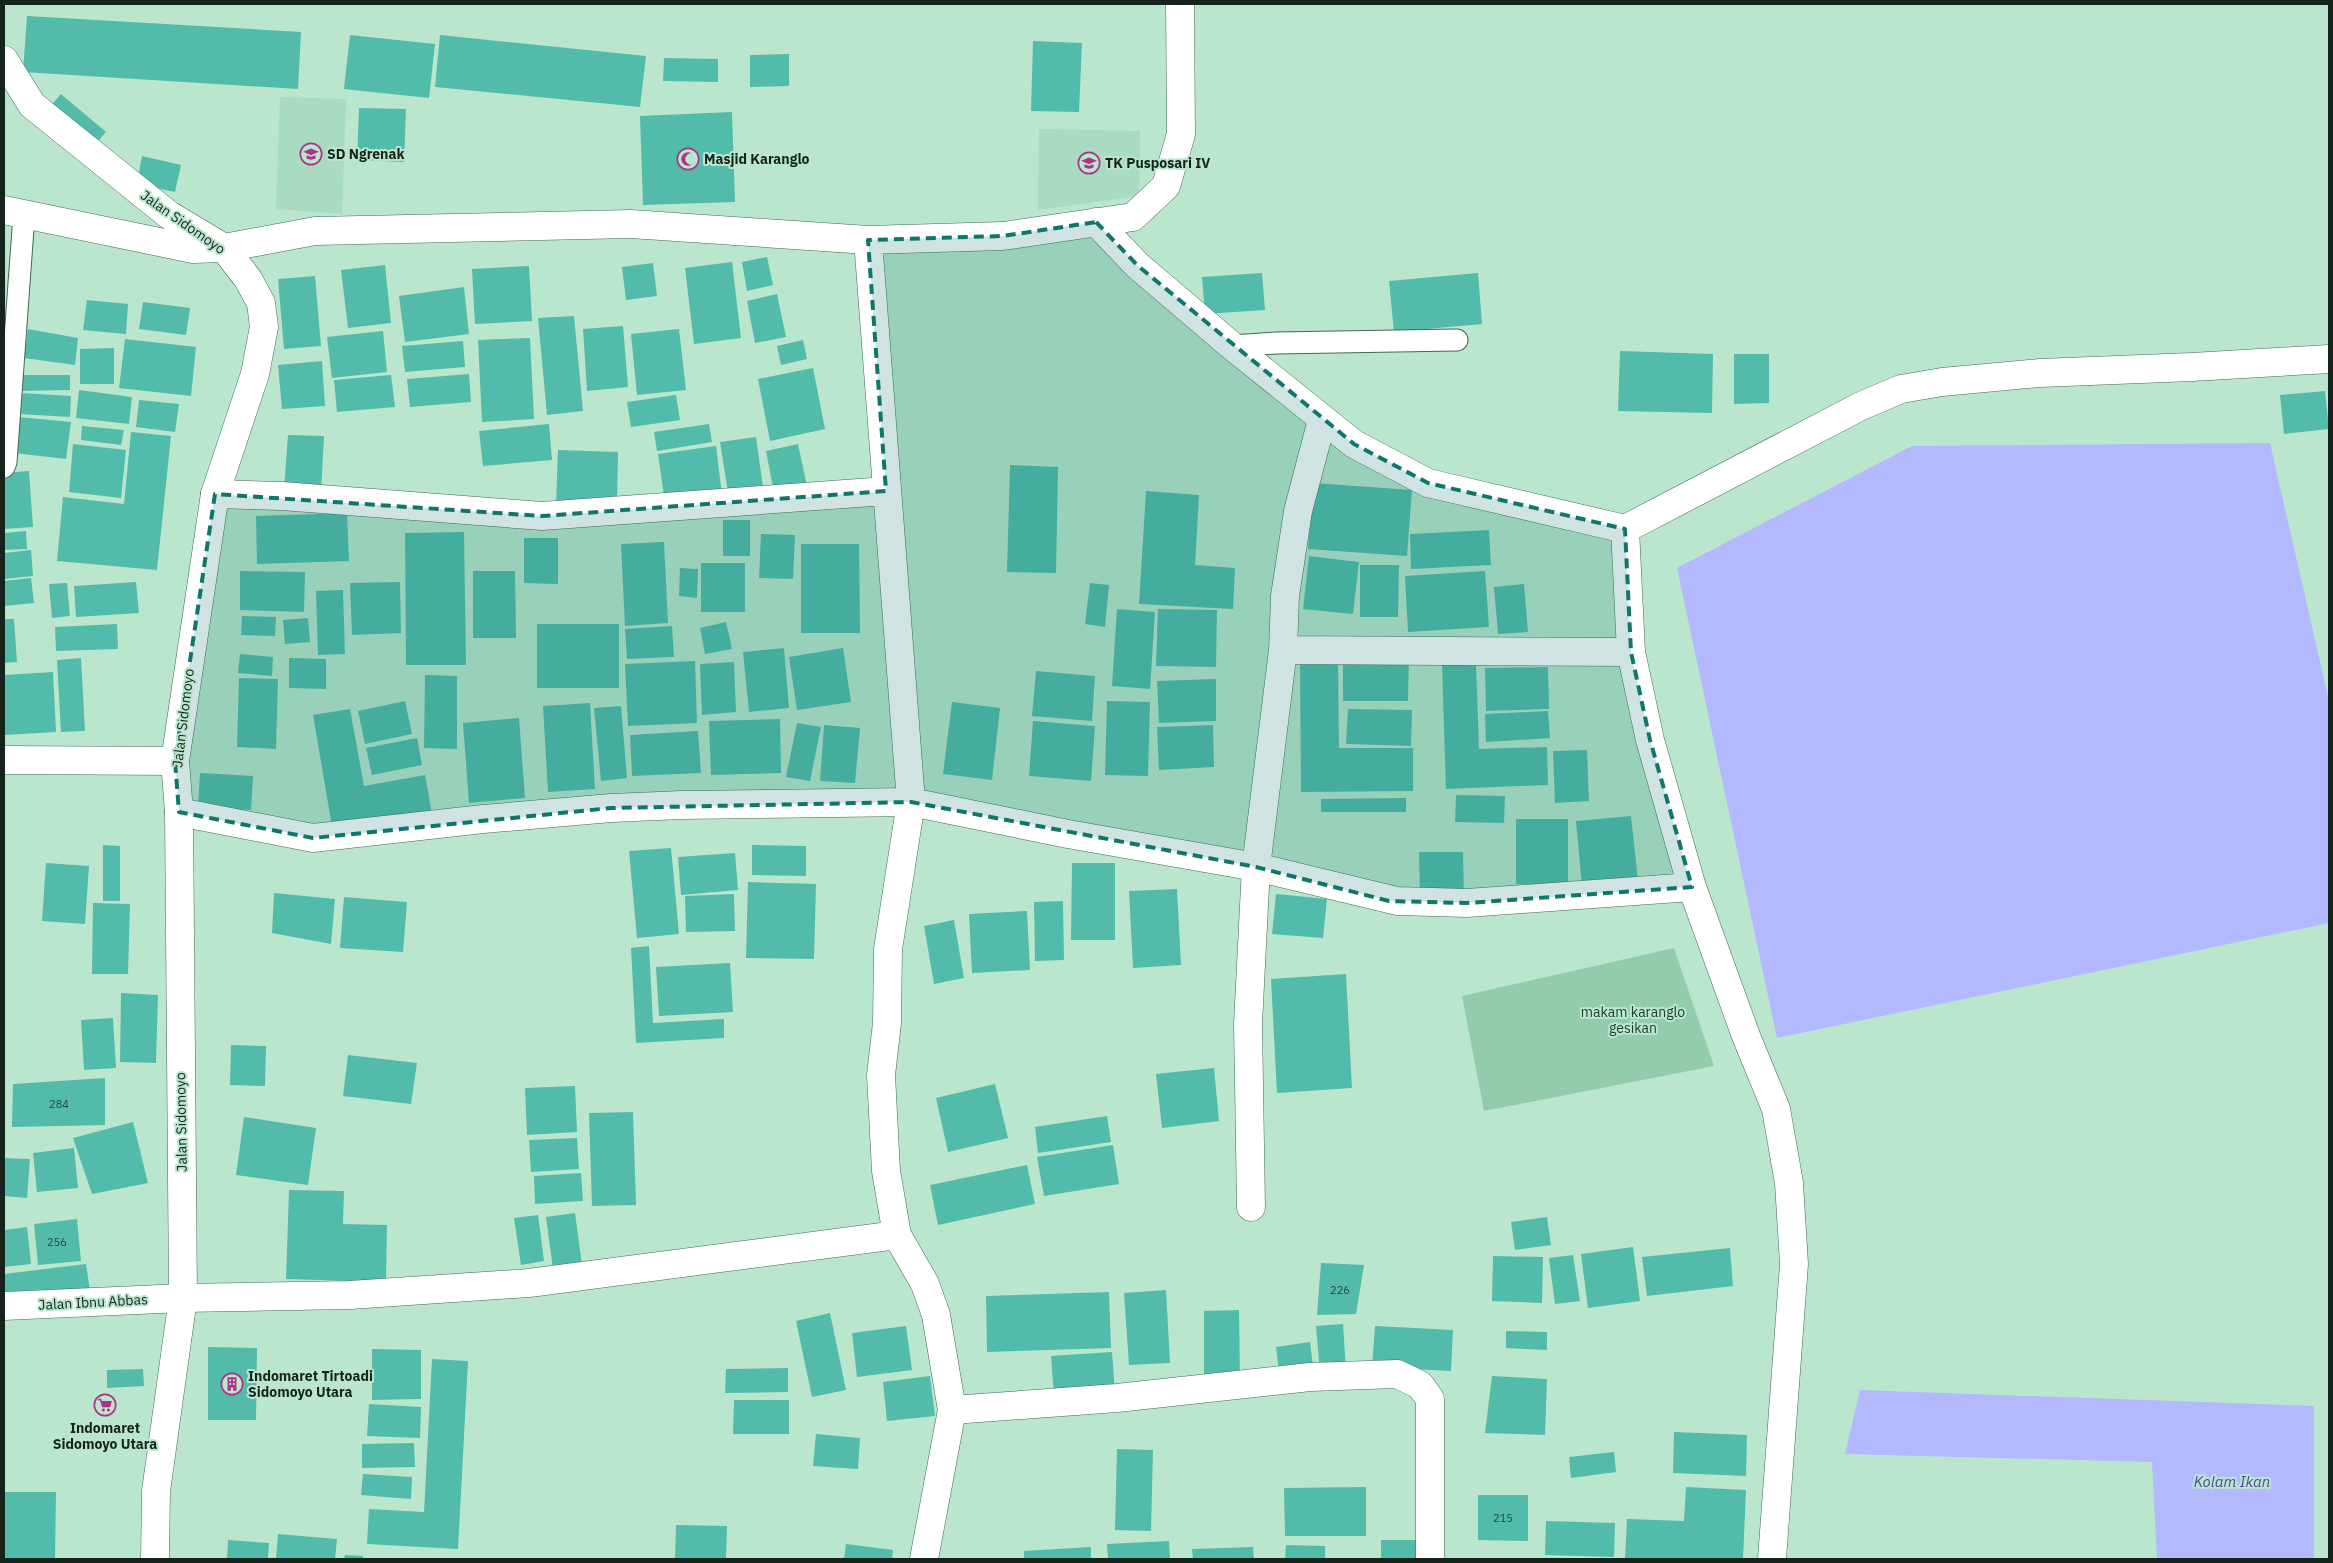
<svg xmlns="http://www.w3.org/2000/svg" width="2333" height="1563" viewBox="0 0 2333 1563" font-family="'IBM Plex Sans',sans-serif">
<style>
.built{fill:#a8dbc0}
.green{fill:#92ccad}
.water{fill:#b4b8ff}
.building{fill:#53bbaa}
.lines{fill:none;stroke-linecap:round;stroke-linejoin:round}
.lane-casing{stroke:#426955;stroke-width:23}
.street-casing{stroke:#426955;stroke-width:29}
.secondary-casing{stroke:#426955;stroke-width:29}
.lane{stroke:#fff;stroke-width:21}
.street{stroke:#fff;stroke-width:28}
.secondary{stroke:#fff;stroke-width:28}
.marked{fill:#0f766e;fill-opacity:0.2;stroke:#0f766e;stroke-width:4;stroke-dasharray:10 6;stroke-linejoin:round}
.labels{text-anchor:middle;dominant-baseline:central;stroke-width:4;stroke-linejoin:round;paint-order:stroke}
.number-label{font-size:11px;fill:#244a40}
.poi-label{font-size:14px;font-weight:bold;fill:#14241c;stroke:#bbe6ce;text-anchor:start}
.street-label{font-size:14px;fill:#14241c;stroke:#bbe6ce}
.park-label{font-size:14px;fill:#1b402e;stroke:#bbe6ce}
.water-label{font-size:15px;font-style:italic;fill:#4c4a9c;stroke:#bbe6ce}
</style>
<rect width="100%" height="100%" fill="#bbe6ce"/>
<path class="built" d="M280,97L346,99L342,214L276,209Z
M1039,129L1140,131L1139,196L1038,210Z"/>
<path class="green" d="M1674,948L1714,1066L1484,1111L1462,996Z"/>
<path class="water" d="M2270,443L2329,701V923L1777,1038L1677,568L1912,446Z
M1860,1390L2314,1406V1559H2157L2152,1462L1845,1454Z"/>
<path class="building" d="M27,16L301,32L298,89L23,72Z
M350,35L435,44L429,98L344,89Z
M440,35L646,56L640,107L435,87Z
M1033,41L1082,43L1079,112L1031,111Z
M789,54V86L750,87V55Z
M664,58L718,59V82L663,81Z
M61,94L106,132L92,148L46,111Z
M359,108L406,109L404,162L357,160Z
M732,112L735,202L643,205L640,116Z
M142,156L181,165L175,192L137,184Z
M767,257L773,285L747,291L742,262Z
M732,262L741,338L694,344L685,268Z
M653,263L657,296L626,300L622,267Z
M385,265L391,323L348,328L341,270Z
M529,266L532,321L475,324L472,269Z
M1262,273L1265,310L1205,314L1202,277Z
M1478,273L1482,324L1394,332L1389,281Z
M315,276L321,346L284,349L278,279Z
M464,287L469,334L405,342L399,296Z
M777,294L786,337L755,343L747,301Z
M87,300L128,304L126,334L83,330Z
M143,302L190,308L186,335L139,329Z
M574,316L583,411L547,415L538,318Z
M623,326L628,387L587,391L583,329Z
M28,329L78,338L75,365L24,358Z
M679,329L686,390L637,395L631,334Z
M383,331L387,372L332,378L327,337Z
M530,338L534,419L482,422L478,340Z
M125,339L196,347L191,396L119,388Z
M803,340L807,359L781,365L777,346Z
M463,341L465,367L405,372L402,346Z
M114,348V384H80V349Z
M1620,351L1713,354L1712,413L1618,411Z
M1734,354H1769V403L1734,404Z
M322,361L325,406L282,409L278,365Z
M813,368L825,429L770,441L758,379Z
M469,374L471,402L410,407L407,379Z
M20,375H70V390L20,391Z
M391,375L395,407L337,412L334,380Z
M79,390L132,397L129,424L76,418Z
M2325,391L2329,429L2284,434L2280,395Z
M20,393L71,396L70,417L19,414Z
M676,395L680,420L631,427L627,402Z
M139,400L179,404L175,432L136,427Z
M18,417L71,422L66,459L14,453Z
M549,424L552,460L483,466L479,431Z
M709,424L712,442L657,451L654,432Z
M82,426L124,430L121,445L81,440Z
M131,432L171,436L157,570L57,561L63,497L124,504Z
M288,435L324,436L321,492L284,490Z
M756,437L763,487L728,492L720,442Z
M73,444L126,450L121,498L69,492Z
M798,444L808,491L775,498L766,451Z
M716,446L722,495L665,503L658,454Z
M558,450L618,452L617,506L556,505Z
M1010,465L1058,467L1056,573L1007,572Z
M29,471L33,527L4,529V473Z
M1313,483L1412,490L1407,556L1308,549Z
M1146,491L1199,495L1195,565L1235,568L1233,609L1139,604Z
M347,513L349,561L257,564L256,516Z
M723,520H750V556H723Z
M1489,530L1491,565L1411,569L1410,534Z
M26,531L27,549L4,550V533Z
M464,532L466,665H406L405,533Z
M761,534L795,535L793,579L759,578Z
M524,538H558V584L524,583Z
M664,542L668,623L625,626L621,544Z
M801,544H859L860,633H801Z
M31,550L33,576L4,579V553Z
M1309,556L1359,562L1353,614L1303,609Z
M701,563H745V612H701Z
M1360,565H1399L1398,617H1360Z
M680,568L698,569L697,598L679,596Z
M240,571L305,572L304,612L240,610Z
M473,571H515L516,638H473Z
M1485,571L1489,627L1408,632L1405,576Z
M31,578L34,603L4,606V581Z
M136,582L139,613L76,617L74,586Z
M400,582L401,633L352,635L350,583Z
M67,583L70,616L52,618L49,584Z
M1090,583L1109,585L1105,627L1085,624Z
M1524,584L1528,632L1498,634L1494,587Z
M343,590L345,654L318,655L316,591Z
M1117,609L1155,612L1150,689L1112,686Z
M1158,609L1217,610L1216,667L1156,666Z
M242,616L276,617L275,636L241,635Z
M308,618L310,642L285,644L283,620Z
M4,619H14L17,662L4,663Z
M726,622L732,649L705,654L700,628Z
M117,624L118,649L56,651L55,627Z
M537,624H619V688H537Z
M672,626L674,657L627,659L625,629Z
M784,648L789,708L749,712L743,652Z
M843,648L851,702L797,710L789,657Z
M240,654L273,657L272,676L238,673Z
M1343,656H1409L1408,701H1343Z
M81,658L85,731L61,732L57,660Z
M289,658L326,659V689L289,688Z
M695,661L697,723L628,726L625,664Z
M1300,661H1338L1339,748H1413V791L1301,792Z
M734,662L736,712L702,715L700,664Z
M1476,663L1479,749L1547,747L1548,785L1446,789L1442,664Z
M1548,667L1549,709L1486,711L1485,668Z
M1036,671L1095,676L1092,721L1032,716Z
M53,672L56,732L4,735V675Z
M425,675L457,676V749L424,748Z
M239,678L278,679L276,749L237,747Z
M1216,679V721L1159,723L1157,681Z
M405,701L412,734L365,744L358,711Z
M1107,701L1150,702L1148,776L1105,775Z
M952,702L1000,708L992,780L943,774Z
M590,703L595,789L548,792L543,706Z
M621,706L627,778L601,781L594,708Z
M350,709L364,786L425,775L432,814L333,832L313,715Z
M1348,709L1412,710L1411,746L1346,744Z
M1548,711L1550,738L1486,742L1485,714Z
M519,718L525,798L469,803L463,723Z
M780,719L781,773L711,775L709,721Z
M1033,721L1095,726L1091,781L1029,776Z
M797,723L821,727L810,781L786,777Z
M824,725L860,728L855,783L820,781Z
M1213,725L1214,767L1159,770L1157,727Z
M698,731L701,773L632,776L630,735Z
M417,738L422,765L372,775L366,748Z
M1587,750L1589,801L1555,803L1553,751Z
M200,773L253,776L251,810L198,807Z
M1456,795L1505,796L1504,823L1455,822Z
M1406,798V812H1321V799Z
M1631,816L1638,881L1582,886L1576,821Z
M1516,819H1568V884H1516Z
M103,845L120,846V901H103Z
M752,845L806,846V876L752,875Z
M671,848L679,934L637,938L629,851Z
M1419,852H1463L1464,900H1420Z
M735,853L738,890L681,895L678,857Z
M46,863L89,866L85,924L42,921Z
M1072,863H1115V940H1071Z
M748,882L816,884L814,959L746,958Z
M1177,889L1181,965L1133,968L1129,891Z
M274,893L335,899L331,944L272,933Z
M734,894L735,931L686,932L685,896Z
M1276,894L1327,899L1323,938L1272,934Z
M344,897L407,902L403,952L340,948Z
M1063,901L1064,960L1035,961L1034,902Z
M93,903L130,904L128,974H92Z
M1027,911L1030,970L972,973L969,914Z
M954,920L964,978L934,984L924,926Z
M649,946L653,1023L724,1019V1038L636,1043L631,948Z
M730,963L733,1012L659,1016L656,967Z
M1346,974L1352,1088L1277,1093L1271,979Z
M121,993L158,995L156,1063L120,1062Z
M113,1018L116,1068L84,1070L81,1020Z
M231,1045L266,1046L265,1086L230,1085Z
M348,1055L417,1063L411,1104L343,1096Z
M1214,1068L1219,1121L1162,1128L1156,1074Z
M105,1078V1125L12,1127L13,1084Z
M995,1084L1008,1138L948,1152L936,1098Z
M575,1086L577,1132L527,1135L525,1088Z
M633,1112L636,1205L592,1206L589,1113Z
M1107,1116L1111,1142L1038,1153L1035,1127Z
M244,1117L316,1128L308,1185L236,1175Z
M133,1122L148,1183L92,1194L73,1138Z
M577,1138L579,1169L531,1172L529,1140Z
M1113,1145L1119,1184L1044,1196L1037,1157Z
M74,1148L78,1188L37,1192L33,1153Z
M4,1158L30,1159L27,1198L4,1196Z
M1027,1165L1035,1204L938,1225L930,1185Z
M581,1173L583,1201L535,1204L534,1176Z
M289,1190L344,1191L343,1224L387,1225L386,1282L286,1279Z
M575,1213L582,1265L553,1269L546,1217Z
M538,1215L544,1261L521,1265L514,1218Z
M1547,1217L1551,1245L1515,1250L1511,1222Z
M77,1219L81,1261L38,1265L34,1224Z
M27,1227L31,1264L4,1267V1230Z
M1633,1247L1640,1301L1588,1308L1581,1254Z
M1730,1248L1733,1286L1647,1296L1642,1257Z
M1573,1255L1580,1301L1555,1304L1549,1258Z
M1493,1256L1543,1257L1542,1303L1492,1301Z
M1321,1263L1364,1265L1356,1314L1317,1315Z
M86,1264L90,1291L4,1302V1274Z
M1166,1290L1170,1363L1129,1365L1124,1293Z
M1109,1292L1111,1348L987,1352L986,1296Z
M1239,1310L1240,1379L1204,1380V1311Z
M830,1313L846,1390L812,1397L796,1321Z
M1343,1324L1346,1371L1320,1373L1316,1326Z
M906,1326L912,1370L857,1377L852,1333Z
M1375,1326L1453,1330L1451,1371L1372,1367Z
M1506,1331L1547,1332V1350L1506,1348Z
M1310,1342L1313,1367L1279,1372L1276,1347Z
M208,1347L257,1348L256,1420H208Z
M372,1349L421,1350V1399L372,1400Z
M1112,1352L1115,1392L1054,1397L1051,1356Z
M432,1359L468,1361L458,1549L367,1544L369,1509L424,1512Z
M788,1368V1392L725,1393L726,1369Z
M143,1369L144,1386L107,1388V1370Z
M930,1376L935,1416L887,1421L883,1382Z
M1492,1376L1547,1379L1545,1435L1485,1433Z
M734,1400H789V1434H733Z
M369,1404L421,1407L420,1438L367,1436Z
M1674,1432L1747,1435L1746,1476L1673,1473Z
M816,1434L860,1438L858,1469L813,1466Z
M414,1443L415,1467L362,1468V1444Z
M1117,1449L1153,1450L1151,1531L1115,1530Z
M1614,1452L1616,1472L1571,1478L1569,1457Z
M363,1474L412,1477L411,1499L361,1495Z
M1366,1487V1536H1285L1284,1488Z
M1686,1487L1746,1490L1743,1559H1625L1627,1519L1684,1521Z
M4,1492H56L55,1559H4Z
M1478,1495H1528V1541L1478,1540Z
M1546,1521L1615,1523L1614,1557L1545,1555Z
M676,1525L727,1526L726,1559H675Z
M278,1534L337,1539L335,1559H276Z
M228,1540L269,1543L268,1559H227Z
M1381,1540H1416V1559H1381Z
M1169,1541L1170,1559H1108L1107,1544Z
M846,1544L893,1550L892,1559H844Z
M1286,1545L1325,1546V1559H1285Z
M1091,1547V1559H1024V1551Z
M1253,1547L1254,1559H1193L1192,1549Z
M345,1555L363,1556V1559H344Z"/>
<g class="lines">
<g class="lane-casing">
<path id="lane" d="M1232,346L1276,343L1457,340
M4,467L6,462L24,215"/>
</g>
<g class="street-casing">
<path id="street" d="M4,210L193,249L224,248L315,231L631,224L868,240L1003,236L1133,217L1166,186L1181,134L1180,4
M1096,222L1137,265L1232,346L1354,444L1428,483L1625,529L1861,406L1901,389L1942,382L2040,373L2192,367L2329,359
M215,494L282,496L542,516L886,491
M1625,529L1631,652L1650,740L1692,887L1746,1036L1776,1109L1789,1183L1794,1264L1772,1559
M1283,650L1631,652
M4,760L175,761
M179,812L313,838L483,819L611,808L682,805L911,802L868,240
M1251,1207L1248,1024L1256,867L1397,901L1467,903L1692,887
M4,1306L183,1298L350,1295L529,1283L897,1235
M952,1410L1117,1398L1310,1377L1397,1374L1420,1385L1430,1399V1559
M924,1559L952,1410L936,1315L925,1284L897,1235L886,1171L881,1075L887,1023L888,949L911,802L1068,834L1256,867L1283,650L1285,596L1298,511L1322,420"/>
</g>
<g class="secondary-casing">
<path id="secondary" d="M4,60L32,105L169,215L224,248L248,279L261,303L264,327L255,374L215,494L175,761L179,812L183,1298L156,1491L155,1559"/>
</g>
<use href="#lane" class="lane"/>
<use href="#street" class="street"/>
<use href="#secondary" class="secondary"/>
</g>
<path class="marked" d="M1096,222L1137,265L1354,444L1428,483L1625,529L1631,652L1650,740L1692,887L1467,903L1389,901L1256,867L911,802L611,808L313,838L179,812L175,761L215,494L542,516L886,491L868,240L1003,236Z"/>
<defs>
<g id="school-ring" transform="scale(1.125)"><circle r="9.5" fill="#bbe6ce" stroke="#ab348a" stroke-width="1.5"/><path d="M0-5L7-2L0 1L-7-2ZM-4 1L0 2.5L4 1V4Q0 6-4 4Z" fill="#ab348a"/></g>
<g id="mosque-ring" transform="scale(1.125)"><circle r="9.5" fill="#bbe6ce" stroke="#ab348a" stroke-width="1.5"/><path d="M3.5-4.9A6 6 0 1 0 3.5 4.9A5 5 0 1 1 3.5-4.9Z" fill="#ab348a"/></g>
<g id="building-ring" transform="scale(1.125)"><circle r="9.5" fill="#bbe6ce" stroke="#ab348a" stroke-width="1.5"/><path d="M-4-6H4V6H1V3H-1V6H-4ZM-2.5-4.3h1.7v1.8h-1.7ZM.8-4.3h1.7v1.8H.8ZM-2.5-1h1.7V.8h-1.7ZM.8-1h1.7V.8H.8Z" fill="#ab348a"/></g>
<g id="supermarket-ring" transform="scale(1.125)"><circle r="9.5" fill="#bbe6ce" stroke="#ab348a" stroke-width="1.5"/><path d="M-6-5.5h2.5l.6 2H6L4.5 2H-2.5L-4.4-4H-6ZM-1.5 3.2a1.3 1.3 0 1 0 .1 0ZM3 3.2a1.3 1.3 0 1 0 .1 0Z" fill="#ab348a"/></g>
</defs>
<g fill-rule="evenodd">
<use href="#school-ring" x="311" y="154"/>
<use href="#mosque-ring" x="688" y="159"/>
<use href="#school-ring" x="1089" y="163"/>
<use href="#building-ring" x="232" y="1384"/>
<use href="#supermarket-ring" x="105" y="1405"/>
</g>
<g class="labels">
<g class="number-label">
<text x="59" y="1104">284</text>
<text x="57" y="1242">256</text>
<text x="1340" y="1290">226</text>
<text x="1503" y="1518">215</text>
</g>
<g class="poi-label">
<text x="327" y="154">SD Ngrenak</text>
<text x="704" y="159">Masjid Karanglo</text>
<text x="1105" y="163">TK Pusposari IV</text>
<text x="248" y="1376">Indomaret Tirtoadi<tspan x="248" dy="16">Sidomoyo Utara</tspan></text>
<text x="105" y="1428" text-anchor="middle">Indomaret<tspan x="105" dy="16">Sidomoyo Utara</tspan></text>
</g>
<g class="street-label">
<text transform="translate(183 222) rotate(35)">Jalan Sidomoyo</text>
<text transform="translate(183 718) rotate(-83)">Jalan Sidomoyo</text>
<text transform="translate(181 1122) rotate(-91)">Jalan Sidomoyo</text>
<text transform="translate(93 1302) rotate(-3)">Jalan Ibnu Abbas</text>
</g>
<g class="park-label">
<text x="1633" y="1012">makam karanglo<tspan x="1633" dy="16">gesikan</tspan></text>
</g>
<g class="water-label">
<text x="2232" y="1481">Kolam Ikan</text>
</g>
</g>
<rect width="2333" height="1563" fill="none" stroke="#14241c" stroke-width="10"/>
</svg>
